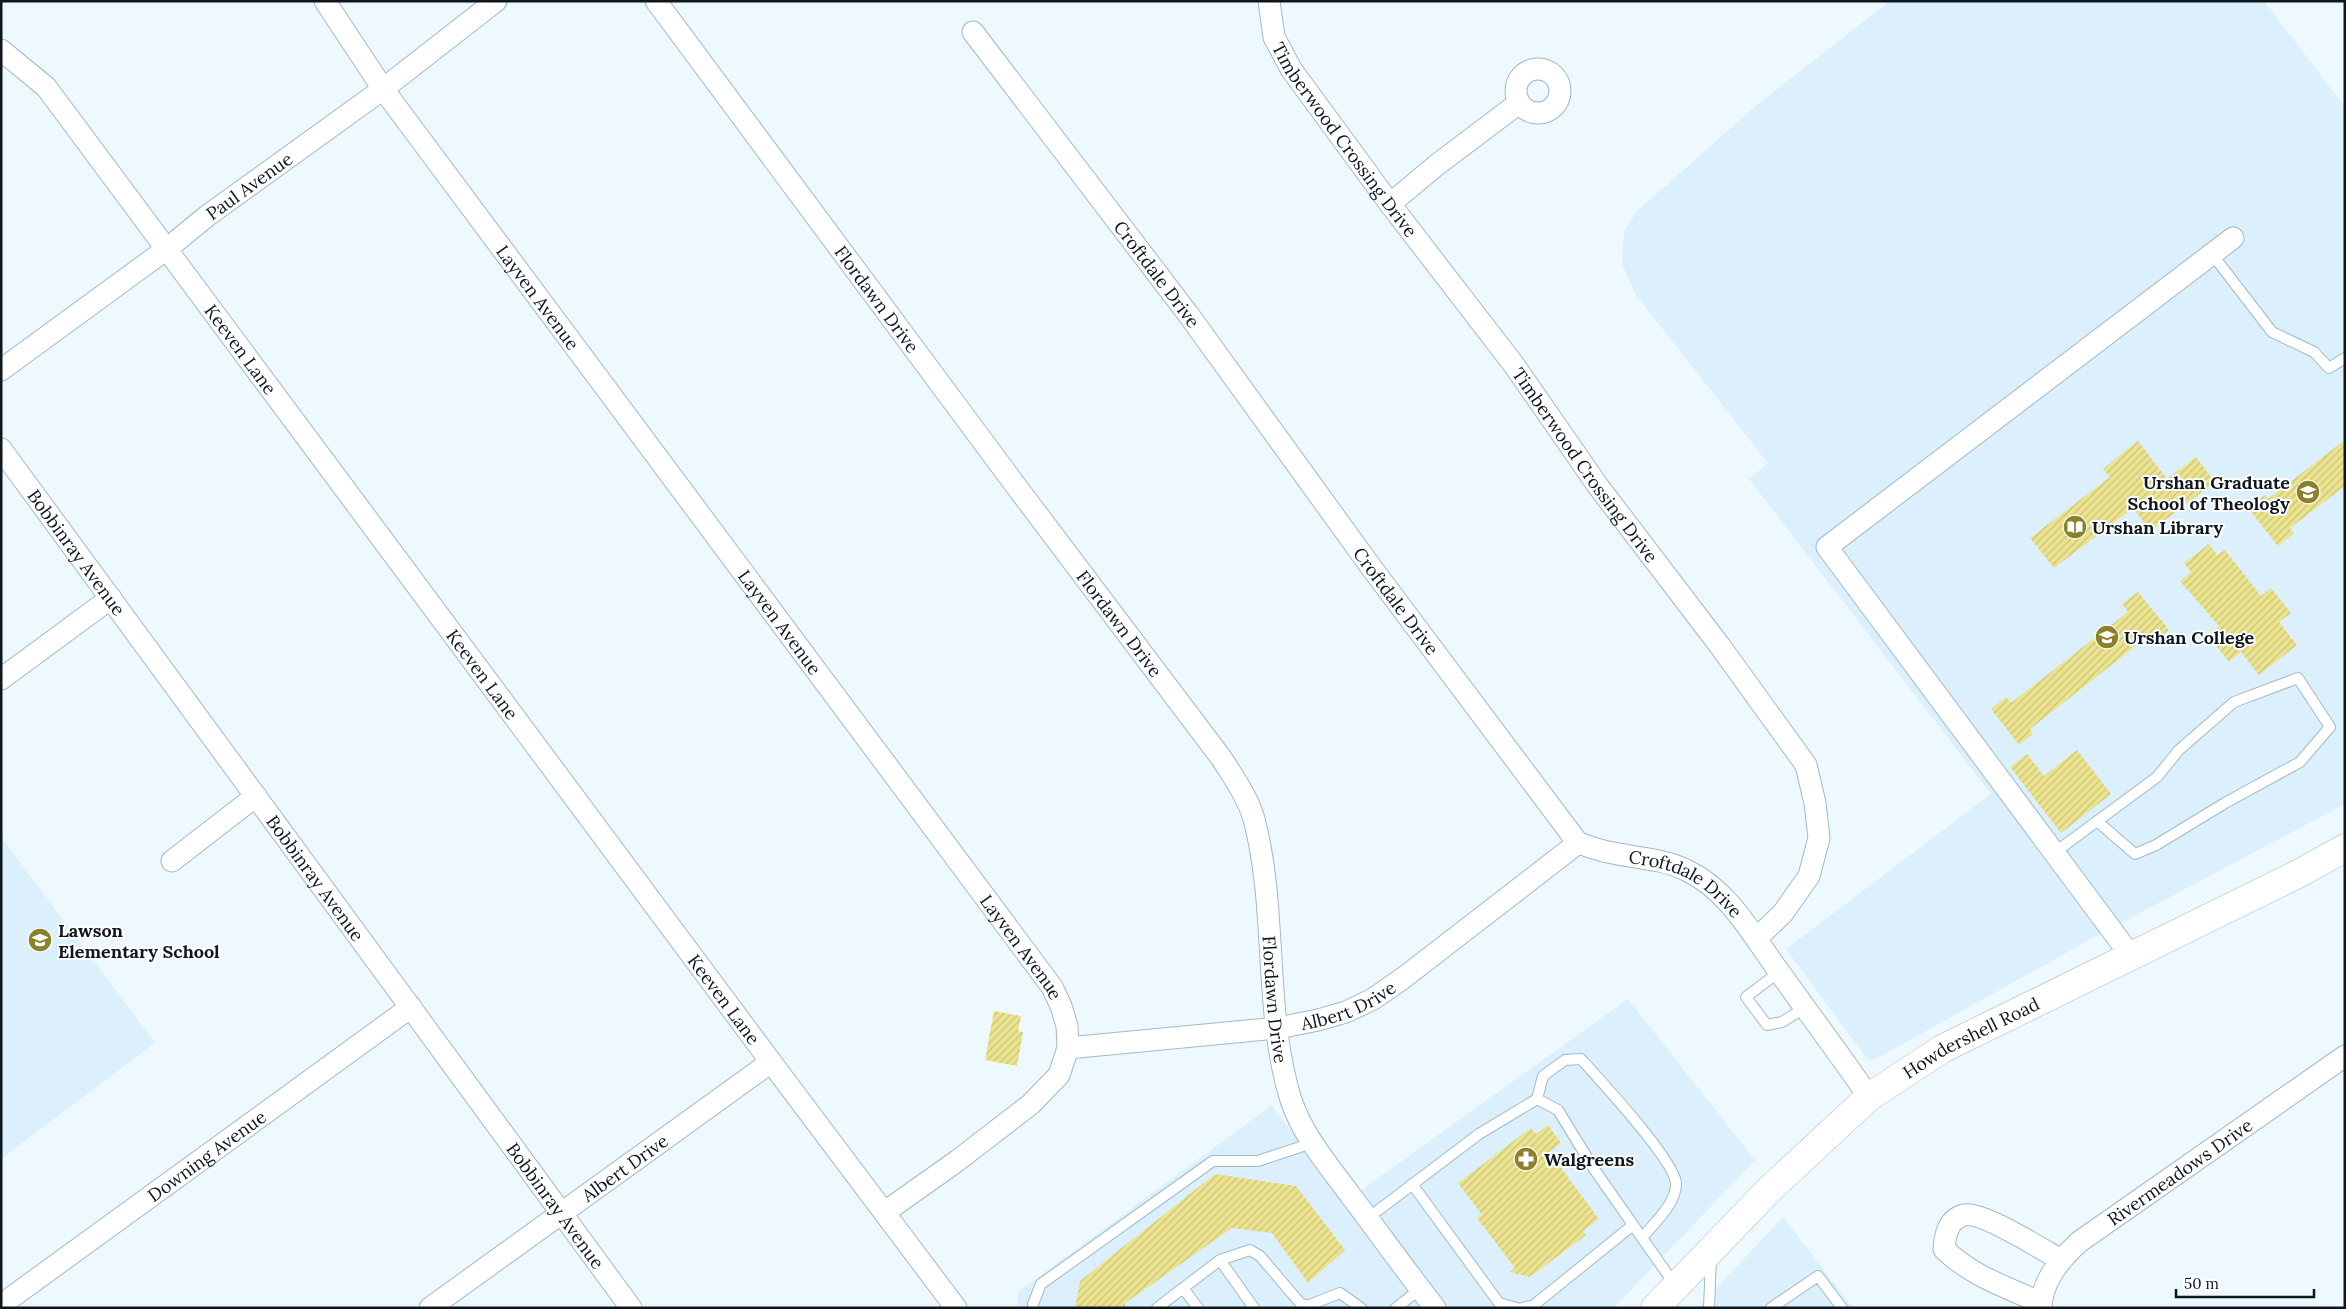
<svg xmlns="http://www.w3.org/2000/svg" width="2346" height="1309" viewBox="0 0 2346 1309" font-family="Lora,serif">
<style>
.built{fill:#dbf0fc}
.building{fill:url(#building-hatch)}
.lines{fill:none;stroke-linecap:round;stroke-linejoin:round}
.lane-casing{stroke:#a0b9c8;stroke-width:12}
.street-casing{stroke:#a0b9c8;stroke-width:23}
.primary-casing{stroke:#a0b9c8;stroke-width:29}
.lane{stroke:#fff;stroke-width:10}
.street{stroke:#fff;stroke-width:21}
.primary{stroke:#fff;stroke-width:28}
.labels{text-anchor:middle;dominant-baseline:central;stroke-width:4;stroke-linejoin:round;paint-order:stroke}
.street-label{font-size:18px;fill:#0e171d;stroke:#fff}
.poi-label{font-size:18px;font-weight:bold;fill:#0e171d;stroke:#fff;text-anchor:start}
</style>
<defs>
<pattern id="building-hatch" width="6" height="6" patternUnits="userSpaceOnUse" patternTransform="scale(1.25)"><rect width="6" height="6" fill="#ece38e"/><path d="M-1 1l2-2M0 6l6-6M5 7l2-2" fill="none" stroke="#c9c27a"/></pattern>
</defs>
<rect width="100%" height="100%" fill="#eef9ff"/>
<path class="built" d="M1890,1H2264L2345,107V804L2089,940L1874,1060H1868L1786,949L1991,794L1749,479L1768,463L1636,295L1622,264L1624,232L1637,211L1757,105Z
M1,837L155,1043L1,1159Z
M1628,999L1755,1160L1614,1308H1448L1360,1191Z
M1272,1105L1423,1308H1017L1018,1292Z
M1783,1217L1853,1308H1698Z"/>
<path class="building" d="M2345,440V486L2290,528L2294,533L2278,546L2248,508L2265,495L2268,499Z
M2138,441L2167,479L2196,457L2215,482L2151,531L2133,508L2054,568L2030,538L2110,477L2103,469Z
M2209,544L2217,555L2225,550L2261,596L2271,588L2291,613L2279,622L2297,645L2259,675L2241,652L2229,662L2208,635L2219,626L2180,581L2191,572L2184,563Z
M2138,592L2169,630L2152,643L2147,637L2030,729L2033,734L2019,745L1991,709L2006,697L2011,703L2128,612L2122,604Z
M2077,750L2111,794L2061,833L2010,767L2027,754L2044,776Z
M994,1011L1021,1016L1018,1031L1023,1032L1017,1066L985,1060Z
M1548,1125L1561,1143L1549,1152L1599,1219L1583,1231L1586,1235L1530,1277L1510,1272L1515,1268L1477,1218L1482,1215L1458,1183L1531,1128L1536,1134Z
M1215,1174L1296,1186L1345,1250L1308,1283L1272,1233L1232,1228L1125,1303V1308H1075L1080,1281Z"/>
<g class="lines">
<g class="lane-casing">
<path id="lane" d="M2212,254L2272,332L2314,352L2329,368L2345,358
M2054,853L2157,777L2179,750L2234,702L2298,678L2330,727L2300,762L2225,803L2156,845L2135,854L2097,821
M1779,972L1746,997L1767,1025L1782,1022L1806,1007
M1537,1099L1543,1076L1565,1060L1581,1059C1600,1080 1674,1160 1676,1183C1677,1203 1653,1224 1642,1238
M1412,1184L1499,1303L1517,1308
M1368,1218L1479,1134L1537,1099L1558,1110L1594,1169L1675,1285
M1220,1260L1254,1308
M1183,1288L1198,1308
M1033,1308V1304L1041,1284L1213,1161H1258L1312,1143
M1157,1308L1220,1260L1250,1250L1260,1256L1300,1303L1307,1306L1340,1293L1361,1308
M1396,1308L1420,1289
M1522,1308L1534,1305L1633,1225
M1709,1308L1711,1259
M1771,1308L1818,1276L1842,1308"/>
</g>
<g class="street-casing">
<g id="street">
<path id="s1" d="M325,1L383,89L1052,987L1061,1006L1067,1026L1068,1048L1059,1075L1031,1104L957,1161L885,1212"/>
<path id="s2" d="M656,1L1016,486L1222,759C1234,778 1248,798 1254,819C1278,910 1263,1010 1291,1100C1303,1136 1329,1166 1351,1196C1379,1233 1406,1271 1435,1308"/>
<path id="s3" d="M1269,1L1274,37L1291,69L1390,204L1514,365L1598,486L1720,646L1806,765L1815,803L1819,838L1809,876L1783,913L1757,938"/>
<path id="s4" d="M973,32L1188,314L1371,567L1578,843C1588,846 1598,850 1608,852C1633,858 1662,858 1686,870C1729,890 1753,936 1780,973C1810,1015 1840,1055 1869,1097"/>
<path id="s5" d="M1,50L46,87L771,1062L956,1308"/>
<circle cx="1538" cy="91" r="22"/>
<path d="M1390,204L1438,164L1519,103"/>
<path id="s6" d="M1,370L168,248L207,216L383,89L496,1"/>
<path id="s7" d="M1,449L631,1308"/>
<path d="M1,679L111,598"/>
<path d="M172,861L256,796"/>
<path d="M2131,956L1827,547L2233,238"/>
<path id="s8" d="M1068,1048L1278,1028L1318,1020L1346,1012L1373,999L1402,979L1578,843"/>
<path d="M2041,1303C2007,1287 1971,1276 1944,1249C1945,1235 1948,1219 1964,1215C1982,1211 2043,1250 2061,1260"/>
<path id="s9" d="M1,1305L411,1007"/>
<path id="s10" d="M430,1308L771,1062"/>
<path id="s11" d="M2041,1308C2042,1280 2060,1260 2079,1242L2345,1056"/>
</g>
</g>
<g class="primary-casing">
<g id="primary">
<path id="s12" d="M1655,1308L1770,1189L1869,1097L1942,1049L2298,874L2345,848"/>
</g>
</g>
<use href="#lane" class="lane"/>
<use href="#street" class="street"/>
<use href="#primary" class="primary"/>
</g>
<defs>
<g id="school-disc" transform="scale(1.25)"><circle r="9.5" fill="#8a8129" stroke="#fff"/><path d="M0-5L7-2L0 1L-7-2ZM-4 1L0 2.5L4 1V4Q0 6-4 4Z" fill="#fff"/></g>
<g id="library-disc" transform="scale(1.25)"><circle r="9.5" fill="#8a8129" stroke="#fff"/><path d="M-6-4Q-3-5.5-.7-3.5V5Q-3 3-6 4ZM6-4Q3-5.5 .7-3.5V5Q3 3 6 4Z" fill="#fff"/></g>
<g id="university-disc" transform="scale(1.25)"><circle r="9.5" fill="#8a8129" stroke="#fff"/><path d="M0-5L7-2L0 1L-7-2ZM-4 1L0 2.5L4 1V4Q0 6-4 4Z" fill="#fff"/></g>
<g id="pharmacy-disc" transform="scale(1.25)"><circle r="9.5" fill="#8a8129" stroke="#fff"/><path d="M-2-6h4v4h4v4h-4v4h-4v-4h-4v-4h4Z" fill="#fff"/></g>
</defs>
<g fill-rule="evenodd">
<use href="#school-disc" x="2308" y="492"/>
<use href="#library-disc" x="2075" y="527"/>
<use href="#university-disc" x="2107" y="637"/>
<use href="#school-disc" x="40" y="940"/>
<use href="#pharmacy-disc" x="1526" y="1159"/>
</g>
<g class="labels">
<g class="street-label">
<text stroke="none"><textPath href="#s3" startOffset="161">Timberwood Crossing Drive</textPath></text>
<text stroke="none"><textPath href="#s6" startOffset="309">Paul Avenue</textPath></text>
<text stroke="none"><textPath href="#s4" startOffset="304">Croftdale Drive</textPath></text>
<text stroke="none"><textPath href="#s1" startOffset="365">Layven Avenue</textPath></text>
<text stroke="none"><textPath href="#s2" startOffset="371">Flordawn Drive</textPath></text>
<text stroke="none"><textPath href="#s5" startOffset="385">Keeven Lane</textPath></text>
<text stroke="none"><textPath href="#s3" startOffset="566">Timberwood Crossing Drive</textPath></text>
<text stroke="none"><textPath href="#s7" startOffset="128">Bobbinray Avenue</textPath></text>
<text stroke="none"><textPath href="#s4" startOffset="709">Croftdale Drive</textPath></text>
<text stroke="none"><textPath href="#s1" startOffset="770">Layven Avenue</textPath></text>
<text stroke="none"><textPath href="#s2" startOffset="776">Flordawn Drive</textPath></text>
<text stroke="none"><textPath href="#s5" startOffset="790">Keeven Lane</textPath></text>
<text stroke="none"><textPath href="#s7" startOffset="532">Bobbinray Avenue</textPath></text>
<text stroke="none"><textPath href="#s4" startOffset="1129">Croftdale Drive</textPath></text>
<text stroke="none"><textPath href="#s1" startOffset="1175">Layven Avenue</textPath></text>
<text stroke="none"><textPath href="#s2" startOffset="1196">Flordawn Drive</textPath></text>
<text stroke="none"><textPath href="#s5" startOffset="1195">Keeven Lane</textPath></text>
<text stroke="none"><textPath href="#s8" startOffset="285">Albert Drive</textPath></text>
<text stroke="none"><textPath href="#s12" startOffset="419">Howdershell Road</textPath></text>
<text stroke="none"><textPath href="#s9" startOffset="254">Downing Avenue</textPath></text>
<text stroke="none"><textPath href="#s10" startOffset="240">Albert Drive</textPath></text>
<text stroke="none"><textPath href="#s11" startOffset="201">Rivermeadows Drive</textPath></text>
<text stroke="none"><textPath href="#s7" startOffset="938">Bobbinray Avenue</textPath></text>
</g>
<g class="poi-label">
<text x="2290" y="482" text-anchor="end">Urshan Graduate<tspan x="2290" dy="21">School of Theology</tspan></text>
<text x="2092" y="527">Urshan Library</text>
<text x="2124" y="637">Urshan College</text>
<text x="58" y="930">Lawson<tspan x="58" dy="21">Elementary School</tspan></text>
<text x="1544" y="1159">Walgreens</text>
</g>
</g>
<rect width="2346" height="1309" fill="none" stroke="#0e171d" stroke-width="5"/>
<path d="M2176 1289v8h138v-8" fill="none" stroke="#0e171d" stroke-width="2.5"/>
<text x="2184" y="1289" font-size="15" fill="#0e171d" stroke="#ffffff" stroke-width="4" paint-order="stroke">50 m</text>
</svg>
